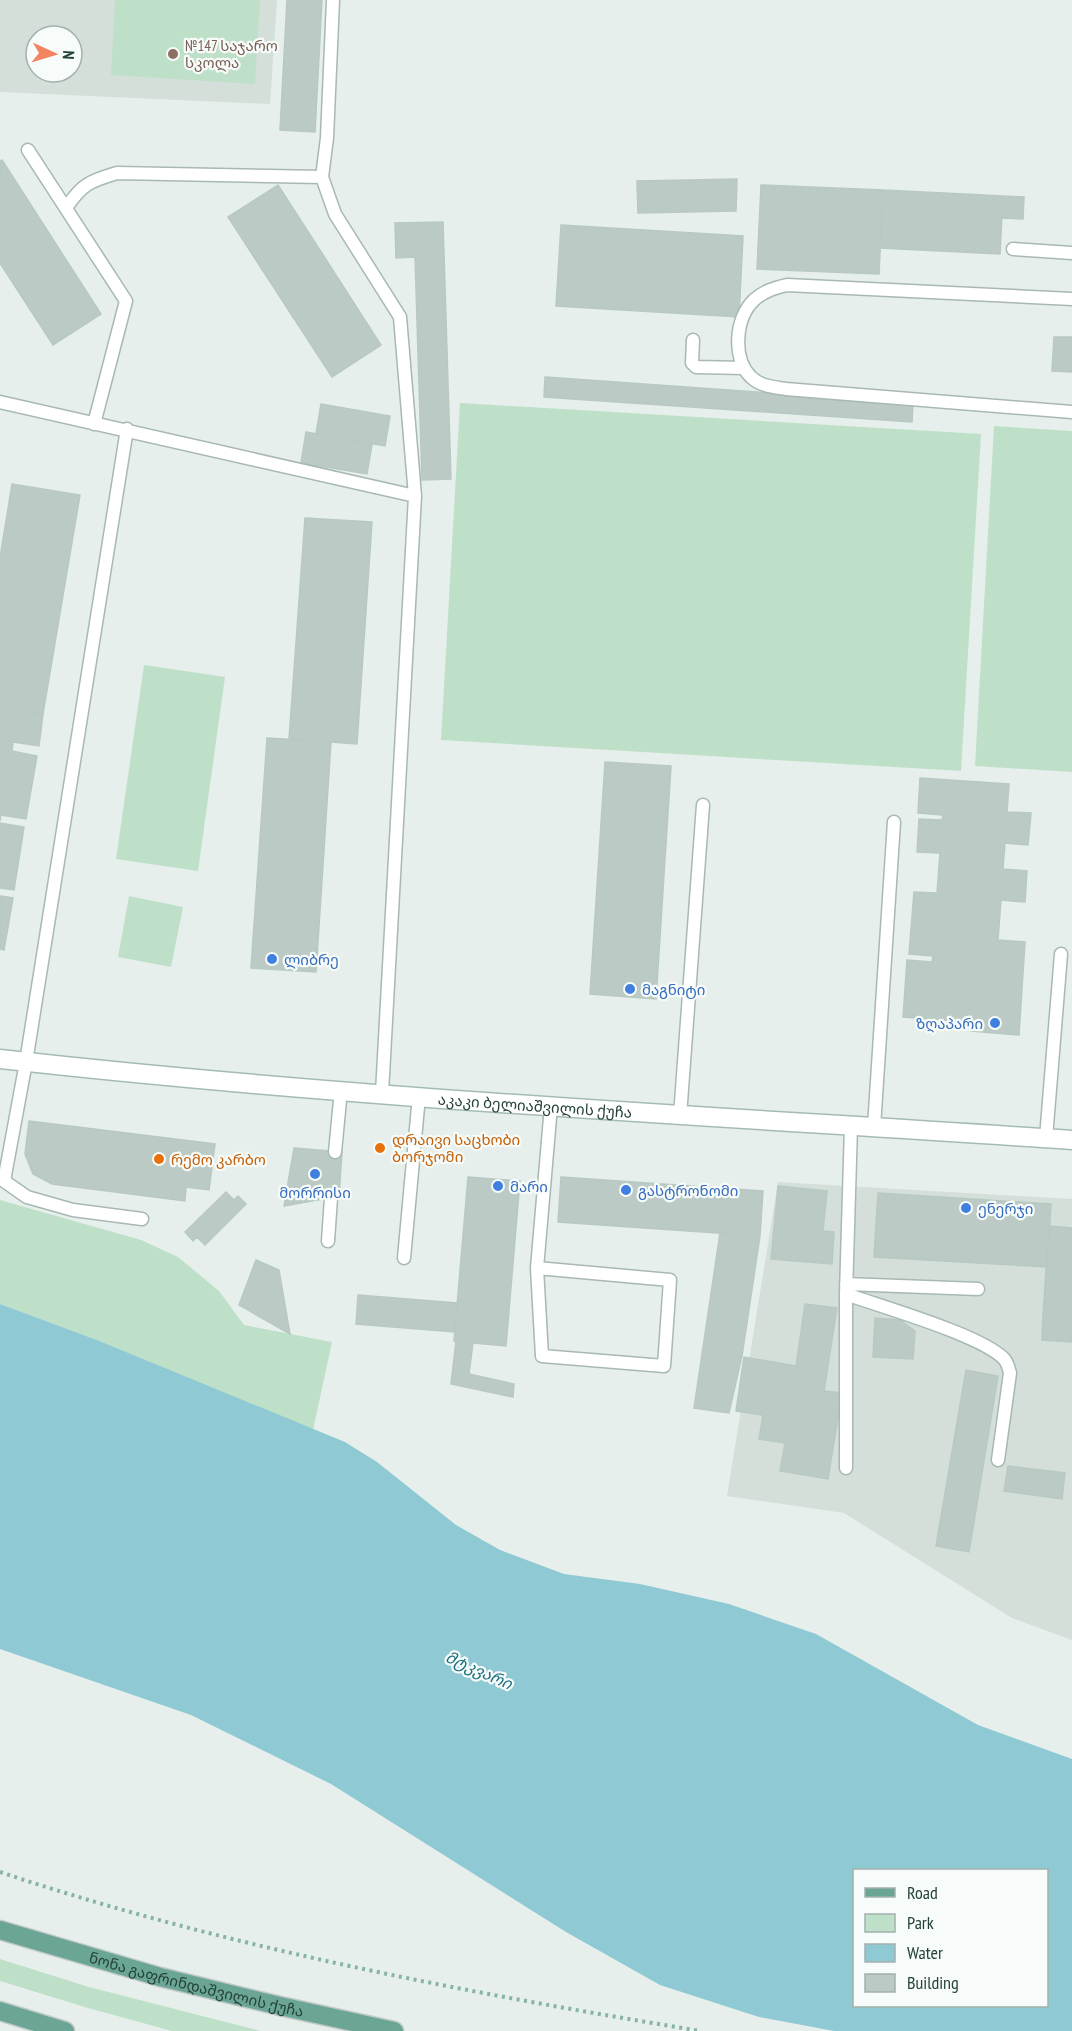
<svg xmlns="http://www.w3.org/2000/svg" width="1072" height="2031" viewBox="0 0 1072 2031" font-family="'PT Sans Narrow','Noto Sans Georgian',sans-serif">
<style>
.built{fill:#d4dfda;fill-rule:evenodd}
.green{fill:#bfe0c8}
.water{fill:#8ec9d4;fill-rule:evenodd}
.building{fill:#bbcac4;stroke:#b8c9c2;stroke-width:1.5}
.lines{fill:none;stroke-linecap:round;stroke-linejoin:round}
.service-casing{stroke:#a8b8b2;stroke-width:15}
.secondary-casing{stroke:#a4bbb3;stroke-width:21}
.primary-casing{stroke:#c2cac8;stroke-width:21}
.path{stroke:#86b3a5;stroke-width:4;stroke-dasharray:3 4.5;stroke-linecap:butt}
.service{stroke:#fff;stroke-width:12}
.secondary{stroke:#fff;stroke-width:18}
.primary{stroke:#6aa596;stroke-width:18}
.education-dot{fill:#8d6e63;stroke:#f7fbf9;stroke-width:2}
.shop-dot{fill:#3f7fe0;stroke:#f7fbf9;stroke-width:2}
.food-dot{fill:#e8710a;stroke:#f7fbf9;stroke-width:2}
.labels{text-anchor:middle;dominant-baseline:central;stroke-width:4.5;stroke-linejoin:round;paint-order:stroke}
.education-label{font-size:15px;fill:#785e54;stroke:#f7fbf9;text-anchor:start}
.shop-label{font-size:15px;fill:#366cbe;stroke:#f7fbf9;text-anchor:start}
.street-label{font-size:15px;fill:#24423a;stroke:#f7fbf9}
.food-label{font-size:15px;fill:#c56008;stroke:#f7fbf9;text-anchor:start}
.water-label{font-size:16px;font-style:italic;fill:#1c6f80;stroke:#f7fbf9}
</style>
<rect width="100%" height="100%" fill="#e6efeb"/>
<path class="built" d="M0,0H277L270,104L0,92ZM36,36H72V72H36Z
M778,1182L1072,1199V1640L1012,1618L844,1513L727,1496Z"/>
<path class="green" d="M115,0H260L255,84L111,75Z
M460,403L981,434L961,771L441,740Z
M994,426L1072,431V772L975,766Z
M144,665L225,677L198,871L116,859Z
M129,896L183,907L171,967L118,957Z
M0,1200L141,1240L178,1257L219,1291L244,1325L332,1342L313,1430L97,1340L0,1304Z
M0,1959L89,1987L261,2031H172L88,2008L0,1981Z"/>
<path class="water" d="M0,1304L97,1340L345,1442L377,1462L456,1525L500,1550L564,1574L640,1584L729,1604L816,1634L978,1725L1072,1759V2031H834L759,2017L660,1985L566,1932L331,1784L191,1715L0,1649ZM854,1870H1046V2006H854Z"/>
<path class="building" d="M287,0H322L315,132L280,130Z
M2,160L101,314L53,345L0,263V161Z
M737,179L736,211L638,213L637,181Z
M278,185L381,345L332,377L228,217Z
M761,185L883,190L879,274L757,269Z
M883,190L1003,196L1000,254L880,248Z
M1003,196L1024,197L1023,219L1002,218Z
M443,222L451,479L422,480L415,257L396,258L395,223Z
M561,225L743,236L739,317L556,306Z
M1054,337H1072V372L1052,371Z
M545,377L913,403L912,422L544,397Z
M321,404L390,416L385,446L316,434Z
M306,432L372,444L367,474L301,463Z
M12,484L80,495L43,714L0,707V558Z
M305,518L372,522L357,744L289,739Z
M0,707L43,714L39,746L13,742L12,751L37,756L26,819L1,815L0,821Z
M267,738L331,742L316,972L251,968Z
M605,762L671,766L656,999L590,994Z
M920,778L1009,784L1007,812L1031,813L1028,845L1005,843L1003,869L1027,871L1025,902L1001,900L998,940L1025,942L1019,1035L971,1031L972,1022L903,1017L907,960L932,962L933,956L909,954L914,892L937,893L940,853L917,852L919,819L942,820L943,815L918,813Z
M0,823L24,827L14,890L0,888Z
M0,896L13,898L4,950L0,949Z
M29,1121L215,1144L209,1190L186,1187L185,1201L52,1184L33,1174L25,1154Z
M294,1148L342,1152L339,1196L284,1206Z
M468,1177L520,1181L506,1346L473,1343L469,1374L514,1384L513,1397L451,1384L456,1341H454Z
M561,1177L763,1191L760,1236L558,1222Z
M778,1186L827,1191L823,1231L834,1232L832,1264L771,1259Z
M226,1192L234,1200L238,1196L246,1204L205,1245L197,1237L193,1241L185,1232Z
M878,1193L1051,1204L1047,1267L874,1257Z
M1049,1226L1072,1228V1316L1043,1315Z
M720,1233L760,1236L742,1356L729,1413L694,1408Z
M256,1260L279,1270L290,1334L239,1305Z
M358,1295L457,1303L455,1332L356,1324Z
M805,1304L837,1308L824,1391L842,1393L828,1479L780,1471L785,1443L759,1439L763,1415L736,1411L744,1357L796,1366Z
M1043,1315L1072,1316V1342L1042,1340Z
M875,1318L900,1320L915,1331L913,1359L873,1357Z
M966,1370L998,1376L969,1552L936,1546Z
M1008,1466L1065,1473L1062,1499L1004,1491Z"/>
<g class="lines">
<g class="service-casing">
<path id="service" d="M28,150L126,301L94,424
M66,208C82,184 90,181 117,173L322,177
M1013,249L1072,253
M1072,299L787,285C774,288 764,291 754,300C735,318 732,359 751,377C760,386 773,387 786,389L1072,412
M693,340L692,363L696,367L744,368
M0,402L415,496L400,317L335,214L322,177L327,138L333,0
M127,429L26,1062L4,1181L27,1197L73,1210L142,1219
M382,1093L415,496
M680,1116L703,805
M851,1126L846,1294C879,1306 985,1336 1005,1360C1007,1363 1009,1369 1010,1373L998,1460
M874,1127L894,822
M1046,1138L1061,954
M335,1152L341,1090
M328,1241L331,1198
M404,1258L419,1096
M537,1268L670,1280L664,1366L542,1356Z
M537,1268L551,1106
M846,1284L978,1289
M846,1468V1294"/>
</g>
<g class="secondary-casing">
<g id="secondary">
<path id="s1" d="M0,1059C356,1099 715,1116 1072,1140"/>
</g>
</g>
<g class="primary-casing">
<g id="primary">
<path id="s2" d="M0,1930L160,1977L280,2006L394,2031"/>
<path d="M0,2011L65,2031"/>
</g>
</g>
<path class="path" d="M0,1872C227,1948 464,1992 700,2031"/>
<use href="#service" class="service"/>
<use href="#secondary" class="secondary"/>
<use href="#primary" class="primary"/>
</g>
<circle class="education-dot" cx="173" cy="54" r="6"/>
<g class="shop-dot">
<circle cx="272" cy="959" r="6"/>
<circle cx="630" cy="989" r="6"/>
<circle cx="995" cy="1023" r="6"/>
<circle cx="315" cy="1174" r="6"/>
<circle cx="498" cy="1186" r="6"/>
<circle cx="626" cy="1190" r="6"/>
<circle cx="966" cy="1208" r="6"/>
</g>
<g class="food-dot">
<circle cx="380" cy="1148" r="6"/>
<circle cx="159" cy="1159" r="6"/>
</g>
<g class="labels">
<g class="education-label">
<text x="185" y="45">№147 საჯარო<tspan x="185" dy="17">სკოლა</tspan></text>
</g>
<g class="shop-label">
<text x="284" y="959">ლიბრე</text>
<text x="642" y="989">მაგნიტი</text>
<text x="983" y="1023" text-anchor="end">ზღაპარი</text>
<text x="510" y="1186">მარი</text>
<text x="638" y="1190">გასტრონომი</text>
<text x="315" y="1192" text-anchor="middle">მორრისი</text>
<text x="978" y="1208">ენერჯი</text>
</g>
<g class="street-label">
<text stroke="none"><textPath href="#s1" startOffset="537">აკაკი ბელიაშვილის ქუჩა</textPath></text>
<text stroke="none"><textPath href="#s2" startOffset="204">ნონა გაფრინდაშვილის ქუჩა</textPath></text>
</g>
<g class="food-label">
<text x="392" y="1139">დრაივი საცხობი<tspan x="392" dy="17">ბორჯომი</tspan></text>
<text x="171" y="1159">რემო კარბო</text>
</g>
<g class="water-label">
<text transform="translate(479 1670) rotate(24)">მტკვარი</text>
</g>
</g>
<rect x="853" y="1869" width="195" height="138" fill="#f7fbf9" stroke="#a3b1ad" stroke-width="1.5"/>
<rect x="865" y="1888" width="30" height="9" fill="#6aa596" stroke="#a3b1ad" stroke-width="1.5"/>
<text x="907" y="1899" font-size="18" fill="#24423a">Road</text>
<rect x="865" y="1914" width="30" height="18" fill="#bfe0c8" stroke="#a3b1ad" stroke-width="1.5"/>
<text x="907" y="1929" font-size="18" fill="#24423a">Park</text>
<rect x="865" y="1944" width="30" height="18" fill="#8ec9d4" stroke="#a3b1ad" stroke-width="1.5"/>
<text x="907" y="1959" font-size="18" fill="#24423a">Water</text>
<rect x="865" y="1974" width="30" height="18" fill="#bbcac4" stroke="#a3b1ad" stroke-width="1.5"/>
<text x="907" y="1989" font-size="18" fill="#24423a">Building</text>
<g transform="translate(54 54) rotate(94)"><circle r="28" fill="#f7fbf9" stroke="#a3b1ad" stroke-width="1.5"/>
<path d="M0-4.5L10 22L0 15L-10 22Z" fill="#f4845f"/>
<text y="-9" font-size="16" font-weight="bold" text-anchor="middle" fill="#24423a">N</text>
</g>
</svg>
